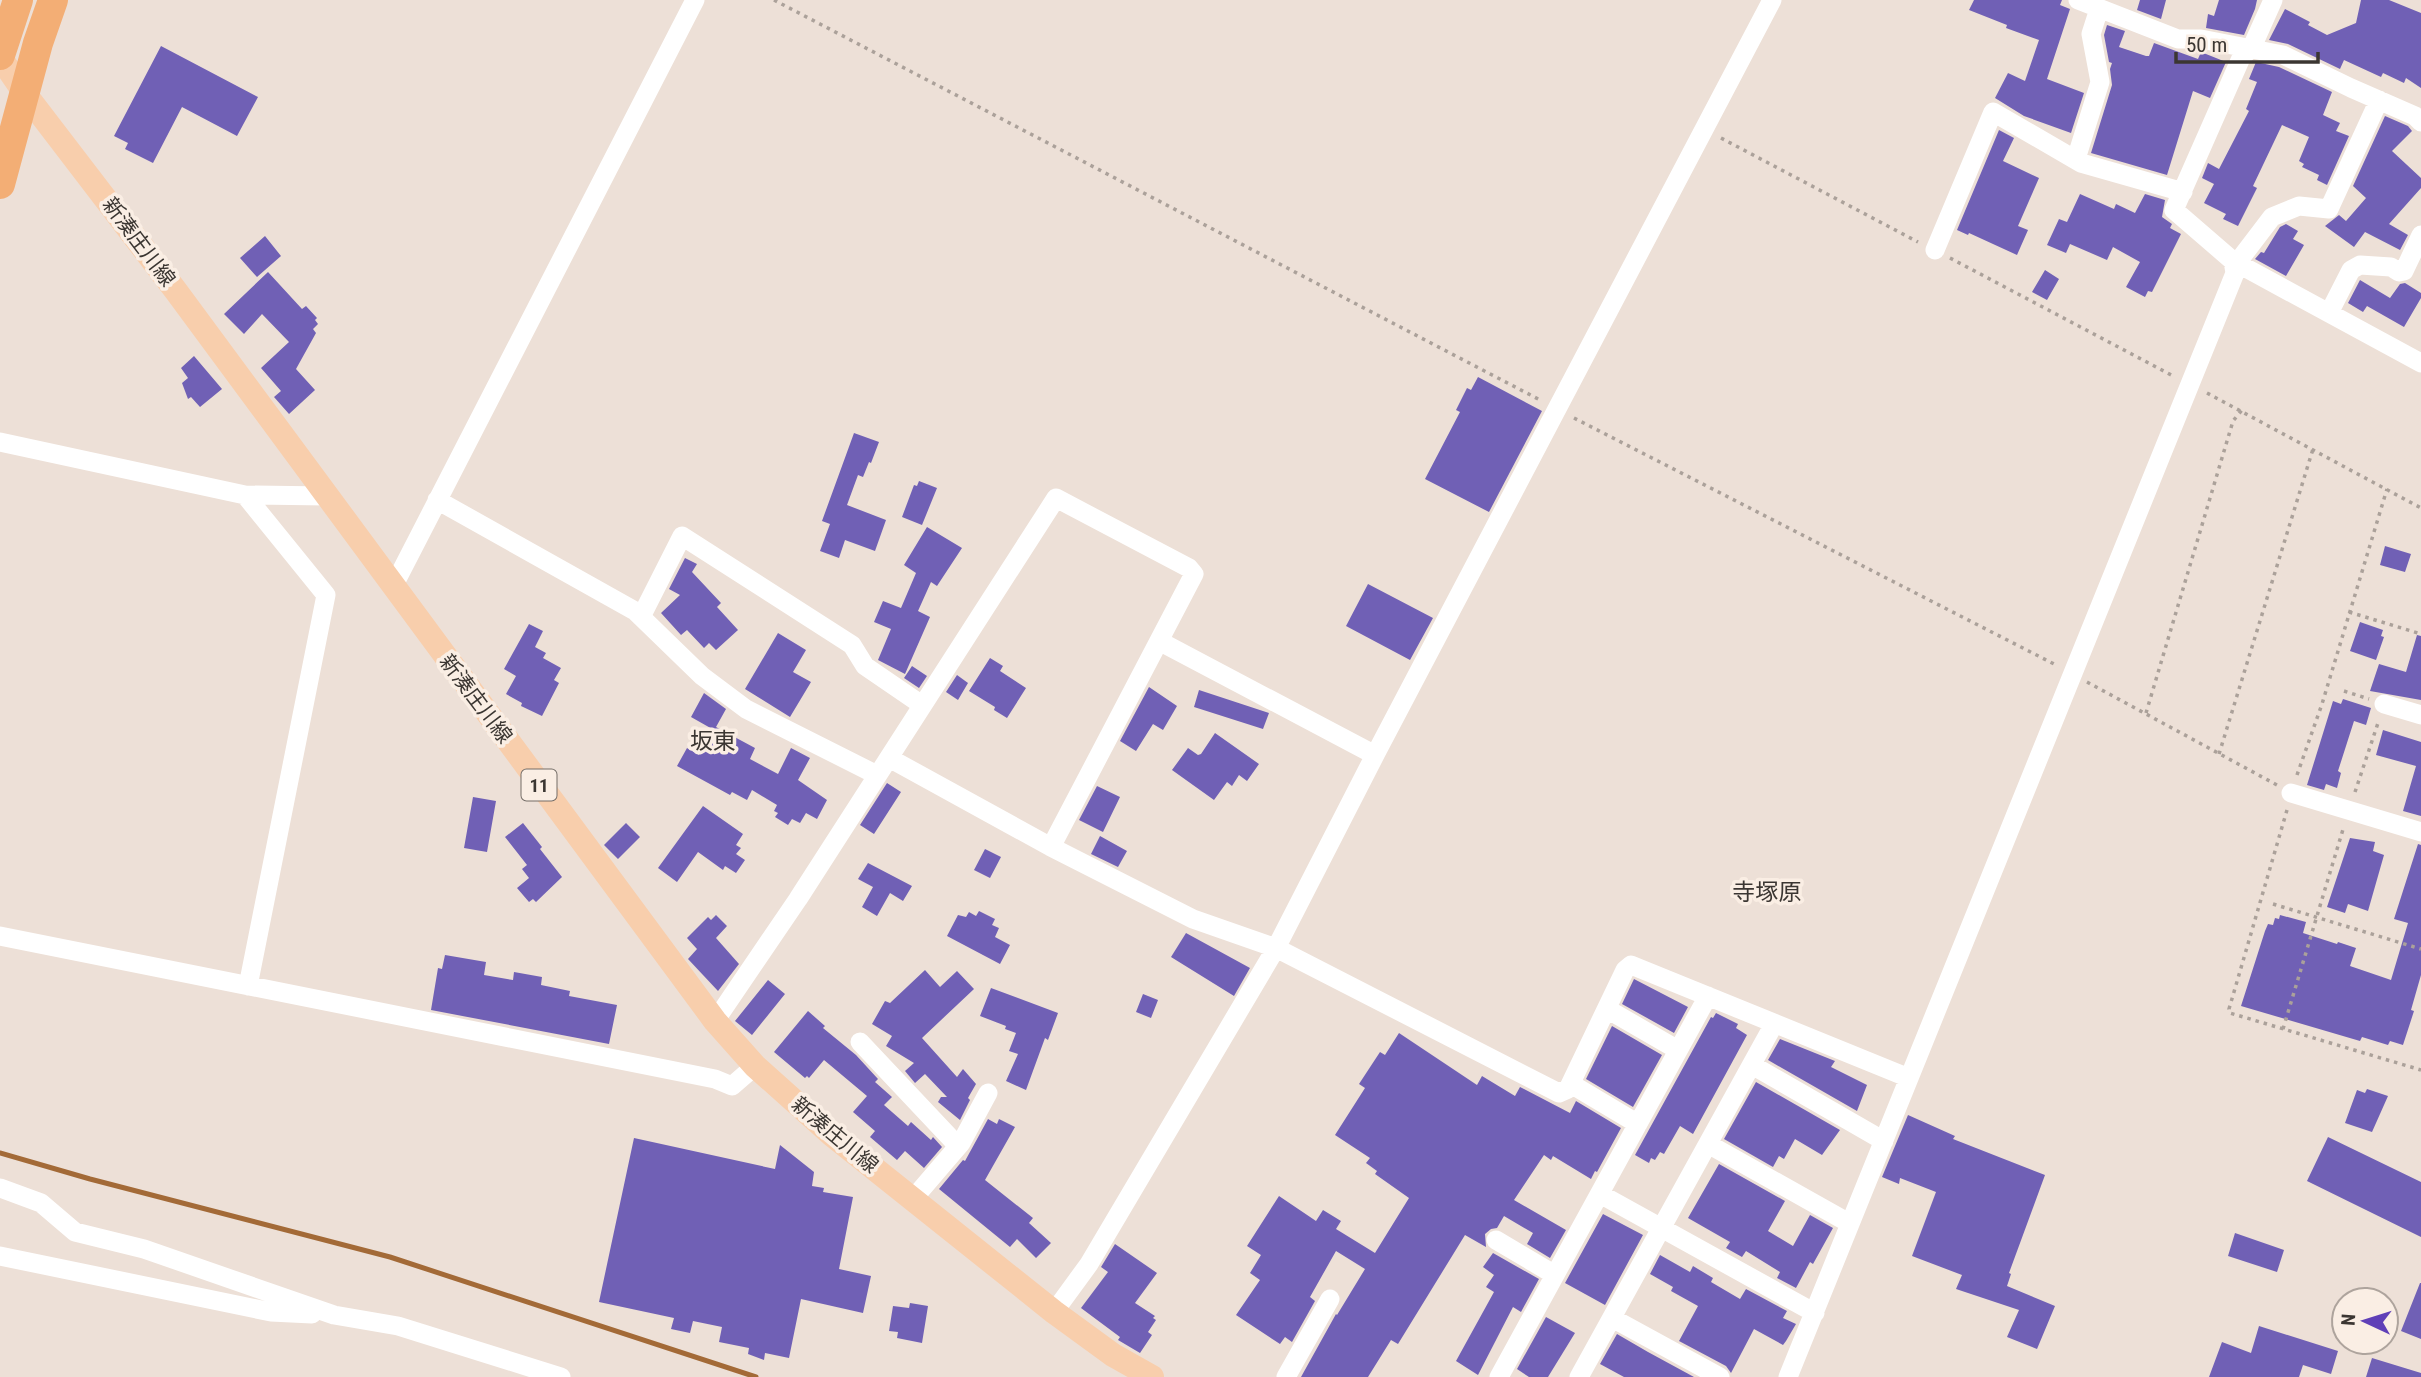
<svg xmlns="http://www.w3.org/2000/svg" width="2421" height="1377" viewBox="0 0 2421 1377" font-family="'Roboto Condensed','Noto Sans JP',sans-serif">
<style>
.lines{fill:none;stroke-linecap:round;stroke-linejoin:round}
.stream{stroke:#a36a37;stroke-width:5}
.building{fill:#7060b5}
.path{stroke:#aba19a;stroke-width:3.5;stroke-dasharray:3.5 5;stroke-linecap:butt}
.minor{stroke:#fff;stroke-width:19}
.major{stroke:#f8ceac;stroke-width:24}
.highway{stroke:#f3ae75;stroke-width:30}
.labels{text-anchor:middle;dominant-baseline:central;stroke-width:7;stroke-linejoin:round;paint-order:stroke}
.shield{fill:#faeee4;stroke:#746d67;stroke-width:2}
.shield-label{font-size:19px;font-weight:bold;fill:#3b3632}
.street-label{font-size:21px;fill:#3b3632;stroke:#faeee4}
.neighbourhood-label{font-size:23px;fill:#3b3632;stroke:#faeee4}
</style>
<rect width="100%" height="100%" fill="#ede0d7"/>
<g class="lines">
<path class="stream" d="M0,1153L90,1179L390,1257L756,1377"/>
</g>
<path class="building" d="M1974,0H2062L2060,5L2070,9L2047,79L2084,93L2071,133L2024,116L1995,98L2008,73L2025,81L2039,40L2006,28L2007,25L1969,10Z
M2140,0H2166L2161,19L2137,10Z
M2219,0H2257L2255,9L2244,35L2206,28L2208,14L2214,16Z
M2361,0H2389L2421,13V88L2406,78L2404,83L2383,73L2381,77L2344,60L2340,69L2288,44L2269,40L2285,9L2310,22L2308,25L2327,35L2356,23Z
M2107,25L2125,31L2119,47L2146,56H2149L2154,43L2198,59L2201,52L2226,62L2210,98L2193,91L2167,175L2091,153L2112,85L2110,69L2112,63L2109,62L2104,35Z
M161,46L258,97L237,136L182,107L153,163L125,149L128,143L114,136Z
M2256,62L2279,67L2332,92L2323,115L2340,123L2336,131L2349,136L2327,185L2317,180L2319,175L2302,167L2304,164L2299,161L2309,137L2282,125L2253,186L2257,188L2238,226L2223,219L2226,214L2204,203L2214,184L2202,178L2208,163L2219,169L2249,111L2246,109L2257,82L2249,79Z
M2385,116L2408,126L2412,131L2392,151L2421,178V188L2389,224L2408,235L2400,250L2365,232L2354,247L2325,226L2339,215L2346,221L2366,198L2353,186Z
M1999,130L2014,138L2003,161L2039,178L2018,226L2028,230L2017,255L1969,233L1968,235L1957,230Z
M2080,194L2114,209L2116,204L2135,213L2145,194L2165,200L2162,217L2172,224L2170,228L2181,234L2152,292L2148,291L2145,297L2126,287L2140,262L2113,247L2107,260L2070,244L2066,253L2047,245L2059,219L2067,222Z
M2286,224L2298,231L2293,239L2304,245L2286,276L2255,259L2261,252L2264,253L2280,227Z
M265,236L281,256L257,277L240,258Z
M2045,270L2059,279L2047,300L2032,292Z
M268,272L302,309L306,306L317,318L315,320L318,324L313,329L316,333L296,369L315,390L289,414L274,397L281,391L261,368L289,342L262,314L244,334L224,314Z
M2360,280L2390,298L2400,284L2405,283L2421,293V298L2404,327L2367,306L2363,312L2348,303Z
M194,356L222,389L200,407L191,397L188,399L182,383L188,378L181,368Z
M1478,377L1542,411L1489,512L1425,479L1460,412L1456,410L1467,388L1471,390Z
M854,433L879,442L871,463L869,462L863,477L858,475L847,505L886,520L875,551L845,540L839,558L820,551L830,524L822,521Z
M919,481L937,488L922,525L902,517L914,485L917,486Z
M927,527L962,548L937,586L931,582L918,611L930,617L905,674L878,660L891,629L874,622L883,601L901,608L916,573L904,565Z
M2385,546L2411,554L2405,572L2380,565Z
M685,558L697,564L692,572L721,603L717,607L738,630L716,650L709,643L704,648L687,630L681,635L661,613L680,595L669,589Z
M1368,584L1433,618L1410,660L1346,626Z
M2360,622L2383,630L2381,636L2384,637L2376,660L2350,651Z
M529,624L543,631L535,647L546,653L543,658L561,668L554,680L559,683L542,716L521,706L522,703L506,694L516,676L504,669Z
M778,633L806,650L793,672L811,682L790,717L745,689Z
M2417,635L2421,636V700L2370,691L2379,664L2406,672Z
M990,658L1003,666L1000,671L1026,688L1007,718L994,710L995,707L969,691Z
M912,666L927,676L919,688L904,678Z
M957,675L968,683L958,700L946,692Z
M1149,687L1177,706L1163,730L1153,724L1136,751L1120,741Z
M1199,690L1269,713L1263,729L1194,707Z
M704,693L726,709L716,727L755,748L750,759L778,774L791,748L810,758L798,780L827,800L817,819L806,813L800,823L792,819L788,825L775,817L778,813L774,811L777,805L752,790L747,800L732,792L730,795L677,766L687,748L699,755L714,730L691,717Z
M2343,699L2371,708L2366,725L2354,721L2338,771L2341,773L2337,788L2326,784L2324,790L2307,785L2333,701L2341,704Z
M2383,730L2421,742V816L2403,811L2416,766L2376,755Z
M1215,733L1259,764L1247,781L1239,775L1232,786L1227,782L1214,800L1172,770L1188,748L1198,755L1201,754Z
M887,783L901,792L874,834L860,825Z
M1097,786L1120,797L1103,832L1079,820Z
M473,797L496,801L487,852L464,848Z
M703,806L743,834L736,845L741,848L736,854L745,860L736,873L725,866L723,870L698,852L677,882L658,868Z
M523,823L542,847L540,849L562,877L536,902L533,899L529,902L517,888L529,878L522,869L527,865L505,837Z
M626,823L640,837L618,859L604,845Z
M1100,836L1127,851L1118,867L1091,854Z
M2350,838L2375,842L2373,851L2384,855L2368,911L2348,904L2345,913L2327,907Z
M2418,844L2421,845V975L2411,1010L2414,1011L2403,1045L2390,1041L2388,1045L2362,1037L2360,1041L2241,1006L2265,931L2268,924L2273,925L2275,918L2279,919L2280,915L2306,922L2303,933L2337,944L2338,942L2356,948L2350,966L2391,980L2408,923L2394,919Z
M985,849L1001,857L990,878L974,870Z
M868,863L912,886L903,901L890,893L877,916L862,907L873,887L858,879Z
M979,911L995,919L992,925L999,928L995,937L1010,945L1000,964L947,936L958,915L966,917L969,912L976,916Z
M716,915L727,926L716,938L739,964L718,991L688,959L697,949L687,938L708,917L711,920Z
M1186,933L1250,968L1234,996L1171,957Z
M445,955L486,962L484,975L513,980L514,972L542,977L541,985L570,991L569,996L617,1005L609,1044L431,1010L438,968L442,969Z
M925,970L940,987L957,971L974,989L922,1038L957,1077L963,1069L976,1084L968,1098L970,1100L960,1120L938,1102L941,1097H947L925,1074L915,1083L905,1071L914,1063L886,1046L892,1036L872,1024L885,1001L890,1003Z
M1634,979L1688,1007L1674,1033L1622,1004Z
M768,980L785,994L752,1035L735,1021Z
M991,988L1058,1013L1048,1040L1045,1038L1026,1090L1006,1081L1018,1054L1009,1051L1016,1033L1005,1029L1006,1026L980,1016Z
M1143,994L1158,1000L1151,1018L1136,1012Z
M808,1011L825,1026L823,1028L856,1055L878,1079L875,1082L892,1097L884,1105L908,1126L911,1122L931,1140L933,1137L942,1147L924,1168L905,1151L897,1160L870,1137L875,1131L853,1112L867,1096L824,1060L809,1078L807,1076L805,1078L774,1052Z
M1716,1013L1738,1024L1736,1028L1747,1035L1693,1134L1680,1126L1664,1154L1660,1152L1655,1160L1651,1158L1649,1163L1635,1155L1711,1017L1713,1018Z
M1612,1026L1662,1055L1633,1107L1586,1079Z
M1399,1033L1477,1085L1482,1076L1515,1096L1520,1087L1570,1113L1576,1101L1621,1128L1597,1172L1595,1171L1591,1179L1553,1156L1551,1160L1544,1155L1514,1200L1566,1230L1550,1258L1527,1244L1533,1233L1504,1216L1497,1228L1491,1229L1485,1234L1486,1247L1465,1235L1398,1344L1391,1340L1368,1377H1301L1336,1314L1337,1315L1365,1269L1336,1251L1310,1297L1315,1301L1292,1342L1285,1337L1280,1344L1236,1315L1260,1280L1250,1273L1261,1255L1247,1246L1279,1196L1316,1221L1323,1210L1341,1221L1336,1229L1375,1253L1409,1198L1375,1174L1377,1171L1366,1163L1370,1158L1335,1135L1365,1088L1359,1084L1380,1052L1385,1055Z
M1780,1039L1835,1061L1831,1067L1867,1085L1857,1111L1768,1060Z
M1756,1082L1840,1130L1822,1155L1795,1139L1784,1159L1779,1156L1773,1167L1724,1139Z
M2367,1089L2388,1096L2372,1132L2345,1123L2357,1090L2365,1093Z
M1908,1115L1955,1136L1953,1139L2045,1175L2009,1273L2011,1274L2007,1286L2055,1306L2037,1349L2007,1337L2019,1310L1956,1289L1962,1275L1912,1256L1936,1192L1900,1178L1899,1184L1882,1177Z
M988,1119L997,1124L999,1119L1015,1127L985,1180L1033,1218L1029,1223L1051,1243L1036,1258L1017,1239L1010,1247L939,1189L963,1160L965,1161Z
M2328,1137L2421,1182V1237L2307,1181Z
M634,1138L775,1169L780,1145L814,1172L812,1186L824,1188L823,1192L853,1197L839,1269L871,1276L863,1313L801,1299L789,1358L765,1353L764,1360L748,1354L749,1348L719,1342L722,1327L693,1321L690,1333L671,1329L674,1318L599,1302Z
M1719,1164L1785,1201L1768,1231L1793,1246L1810,1215L1833,1228L1813,1264L1810,1262L1796,1288L1777,1278L1780,1272L1746,1251L1742,1257L1726,1248L1730,1242L1688,1218Z
M1603,1214L1643,1235L1605,1305L1565,1283Z
M2235,1233L2284,1250L2277,1272L2228,1256Z
M1115,1244L1157,1273L1135,1303L1155,1316L1153,1318L1156,1320L1148,1332L1152,1335L1140,1353L1118,1340L1120,1337L1081,1308L1108,1272L1101,1267Z
M1493,1253L1539,1279L1521,1312L1513,1307L1478,1375L1456,1361L1494,1292L1486,1287L1494,1275L1483,1267Z
M1660,1255L1690,1272L1693,1266L1713,1278L1711,1282L1740,1299L1746,1289L1787,1311L1783,1318L1796,1324L1786,1341L1783,1345L1754,1329L1731,1373L1726,1366L1679,1341L1698,1306L1671,1291L1673,1287L1650,1274Z
M2420,1283H2421V1339L2401,1331Z
M910,1303L928,1306L922,1343L897,1338L898,1332L889,1331L893,1306L909,1308Z
M1546,1317L1575,1333L1548,1377H1529L1517,1369Z
M2259,1326L2338,1351L2331,1374L2303,1365L2299,1377H2209L2222,1342L2251,1353Z
M1617,1334L1648,1352L1694,1377H1624L1600,1364Z
M2372,1358L2421,1373V1377H2366Z"/>
<g class="lines">
<path class="path" d="M774,0L1542,401
M1721,138L1918,242
M1950,258L2175,377
M2207,393L2421,508
M1574,418L2056,665
M2349,612L2421,634
M2087,682L2277,785
M2344,691L2369,699
M2146,713L2233,421L2242,410
M2219,754L2313,449
M2297,775L2322,704L2387,489
M2355,792L2379,720
M2287,810L2229,1009L2230,1013L2421,1070
M2273,904L2421,949
M2283,1029L2344,826"/>
<path class="minor" d="M2078,0L2178,39H2201L2283,55L2351,88L2415,116L2421,122
M2076,159L2100,82L2091,34L2099,9
M1935,250L1993,112L2081,163L2183,192
M2233,261L2421,363
M2237,263L2272,217L2299,206L2329,209L2379,100
M2329,313L2351,270L2360,265L2391,267L2399,272L2404,271L2421,235
M0,442L245,495L327,496
M245,495L326,595L248,986
M437,500L635,611L702,676L746,709L877,775
M393,587L695,0
M641,617L682,536L852,645L865,666L922,705
M1159,641L1375,755
M2384,704L2421,715
M889,758L1051,847L1193,919L1276,948L1559,1093L1568,1089L1625,970L1631,965L1909,1078
M2291,793L2421,832
M0,936L715,1079L732,1086L755,1066
M1607,1009L1678,1050
M715,1021L798,899L1056,498L1189,568L1194,574L1051,847
M860,1042L958,1146
M1752,1065L1884,1141
M1571,1084L1638,1124
M1708,1144L1849,1223
M0,1188L41,1203L75,1232L144,1249L334,1315L398,1326L561,1377
M1600,1194L1815,1313
M913,1199L961,1143L988,1093
M1496,1240L1555,1275
M0,1256L271,1312L312,1314
M1054,1312L1089,1264L1276,948L1375,755L1772,0
M1612,1318L1720,1377
M1286,1377L1330,1299
M1499,1377L1708,996
M1579,1377L1774,1024
M1788,1377L2235,273L2233,261L2174,210L2241,58L2252,47L2273,0"/>
<path class="major" d="M0,57L26,95L176,291L715,1021L755,1066L831,1134L1054,1312L1113,1355L1152,1377"/>
<path class="highway" d="M0,55L18,0
M0,184L38,43L53,0"/>
</g>
<g class="labels">
<rect class="shield" x="521.5" y="769.5" width="35" height="31" rx="5"/>
<g class="shield-label">
<text x="539" y="785">11</text>
</g>
<g class="street-label">
<text transform="translate(139 242) rotate(53)">新湊庄川線</text>
<text transform="translate(476 699) rotate(53)">新湊庄川線</text>
<text transform="translate(835 1135) rotate(40)">新湊庄川線</text>
</g>
<g class="neighbourhood-label">
<text x="713" y="741">坂東</text>
<text x="1767" y="892">寺塚原</text>
</g>
</g>
<g transform="translate(2365 1321) rotate(274)"><circle r="33" fill="#faeee4" stroke="#aea49d" stroke-width="2"/>
<path d="M0-5L12 26L0 18L-12 26Z" fill="#5f3fb7"/>
<text y="-10" font-size="19" font-weight="bold" text-anchor="middle" fill="#3b3632">N</text>
</g>
<path d="M2176 52v10h142v-10" fill="none" stroke="#3b3632" stroke-width="3.5"/>
<text x="2186" y="52" font-size="21" fill="#3b3632" stroke="#faeee4" stroke-width="5" paint-order="stroke">50 m</text>
</svg>
